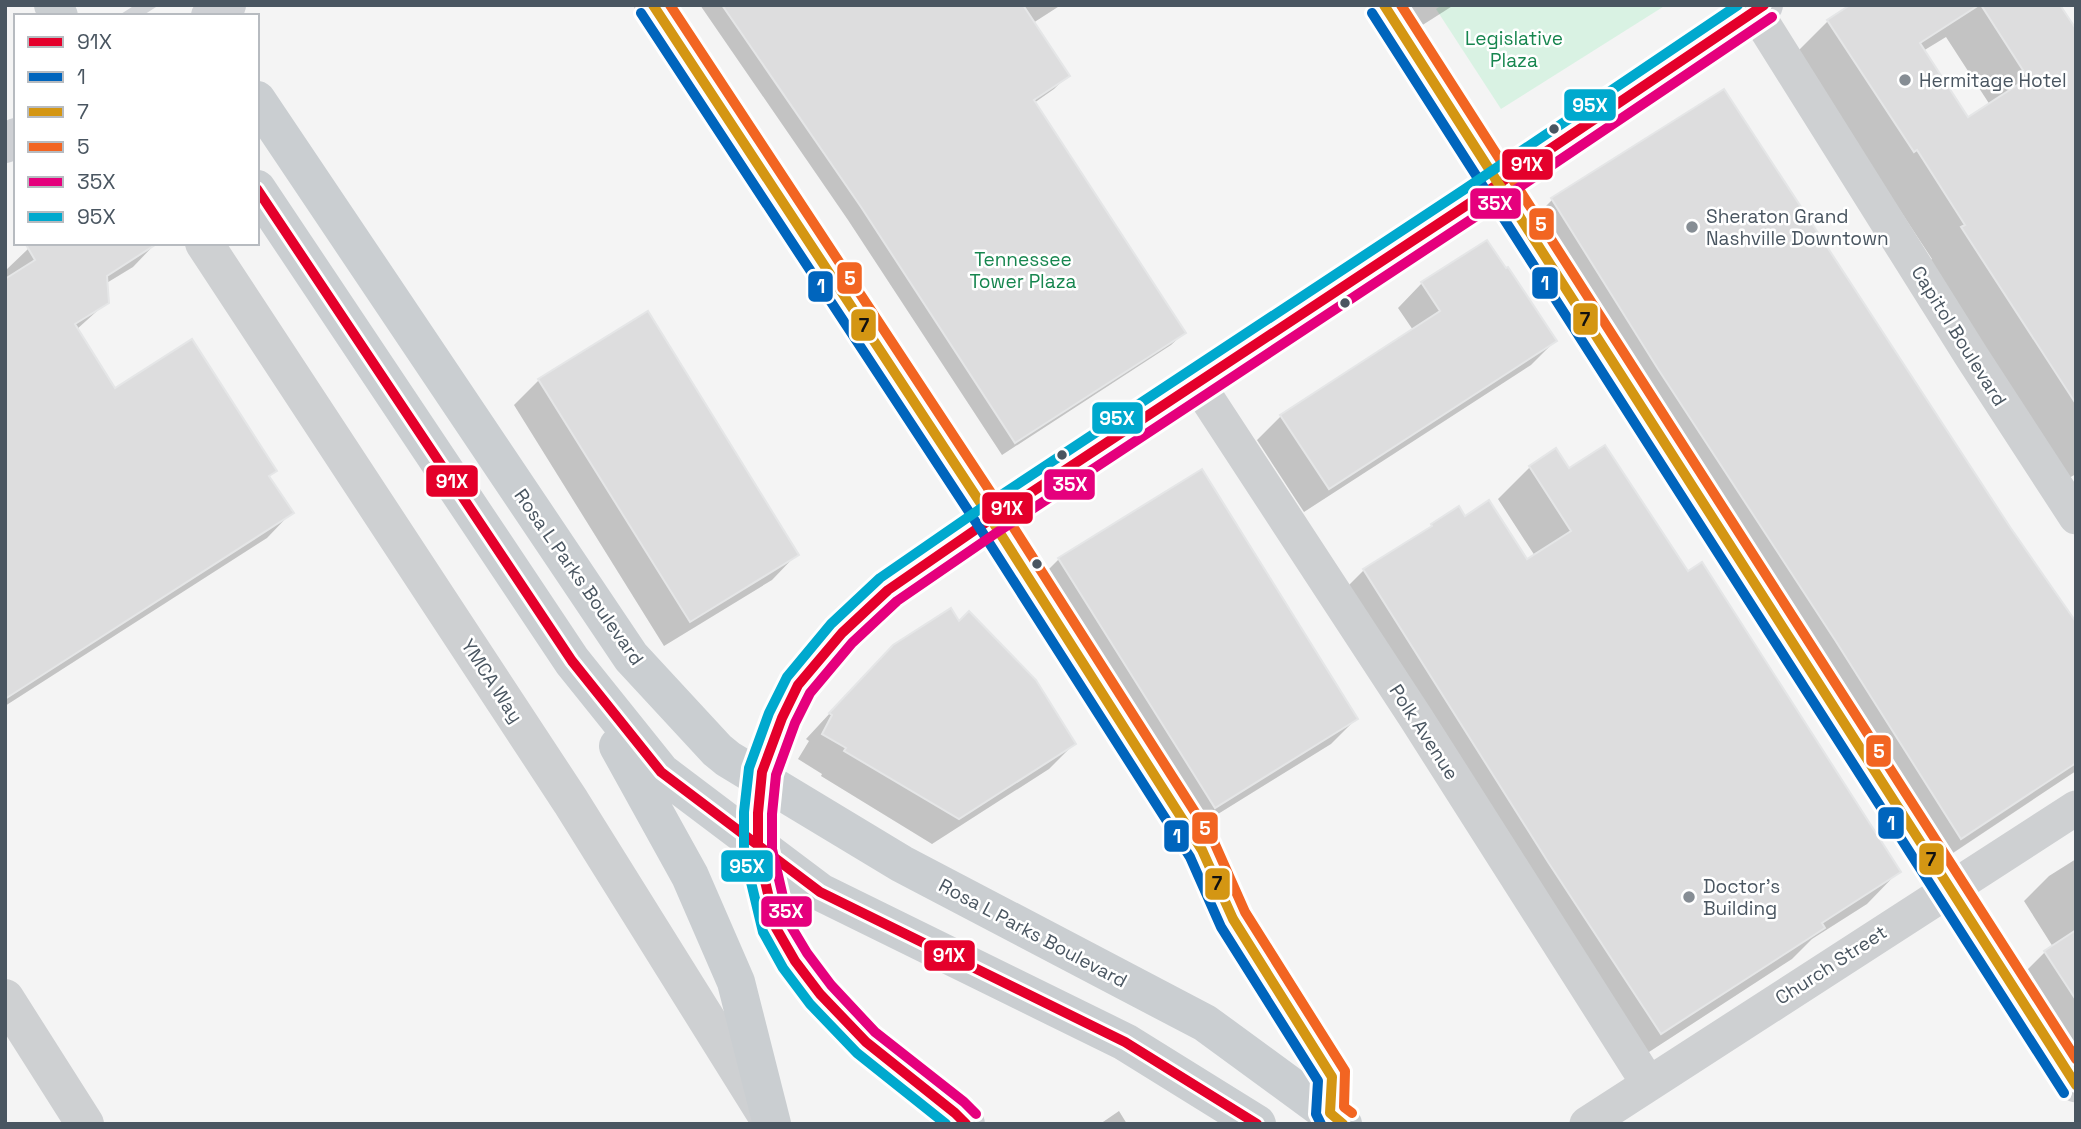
<svg xmlns="http://www.w3.org/2000/svg" width="2081" height="1129" viewBox="0 0 2081 1129" font-family="'Space Grotesk',sans-serif">
<style>
.green{fill:#d9f2e3}
.shadow{fill:#0003;fill-rule:evenodd}
.building{fill:#ddddde;stroke:#e5e6e7;stroke-width:2}
.lines{fill:none;stroke-linecap:round;stroke-linejoin:round}
.primary-tunnel{stroke:#d2d4d7;stroke-width:38;stroke-dasharray:38 19;stroke-linecap:butt}
.minor{stroke:#ced0d2;stroke-width:35}
.tertiary{stroke:#ced0d2;stroke-width:38}
.secondary{stroke:#ced0d4;stroke-width:38}
.primary{stroke:#caced1;stroke-width:38}
.secondary-bridge{stroke:#ced0d4;stroke-width:38}
.bus-1-casing{stroke:#fff;stroke-width:16}
.bus-2-casing{stroke:#fff;stroke-width:16}
.bus-3-casing{stroke:#fff;stroke-width:16}
.bus-4-casing{stroke:#fff;stroke-width:16}
.bus-5-casing{stroke:#fff;stroke-width:16}
.bus-6-casing{stroke:#fff;stroke-width:16}
.bus-1{stroke:#e4002b;stroke-width:10}
.bus-2{stroke:#0065bd;stroke-width:10}
.bus-3{stroke:#d49613;stroke-width:10}
.bus-4{stroke:#f26522;stroke-width:10}
.bus-5{stroke:#e5007d;stroke-width:10}
.bus-6{stroke:#00a9ce;stroke-width:10}
.poi-dot{fill:#868d94;stroke:#fff;stroke-width:2.5}
.bus-dot{fill:#4a5661;stroke:#fff;stroke-width:2.5}
.labels{text-anchor:middle;dominant-baseline:central;stroke-width:5;stroke-linejoin:round;paint-order:stroke}
.park-label{font-size:19px;fill:#17864f;stroke:#fff}
.poi-label{font-size:19px;fill:#4a5661;stroke:#fff;text-anchor:start}
.street-label{font-size:19px;fill:#4a5661;stroke:#fff}
.line-badge{stroke:#fff;stroke-width:2.5}
.badge-label{font-size:19px;text-anchor:middle;font-weight:bold;fill:#fff}
.pale-badge-label{font-size:19px;text-anchor:middle;font-weight:bold;fill:#111}
</style>
<rect width="100%" height="100%" fill="#f4f4f4"/>
<path class="green" d="M1442,5H1666L1501,109L1436,9Z"/>
<path class="shadow" d="M700,5H1061L1033,23L1067,76L1054,89L1034,103L1184,333L1171,345L1002,455L848,220Z
M1392,5H1454L1410,33Z
M1853,5H2058L2076,32V474L2069,478L1928,262L1932,259L1882,183L1794,55L1828,21ZM1946,37L1990,105L1968,119L1923,51Z
M1552,200L2009,528L2076,625V771L1929,869L1521,231Z
M1486,242L1555,341L1531,365L1304,512L1257,440L1281,416L1413,330L1398,308L1422,283Z
M36,243H156L133,267L105,284L107,302L76,330L115,390L275,471L268,478L291,513L267,538L5,706V281L8,280L5,271L28,249Z
M539,380L797,554L772,580L664,646L514,405Z
M1530,467L1568,470L1687,574L1898,872L1867,904L1812,939L1792,959L1629,1065L1332,602L1364,570L1426,532L1432,525L1465,518L1527,561L1535,556L1498,499Z
M1059,559L1356,719L1331,744L1189,832L1034,584Z
M959,624L1074,744L1049,769L932,844L821,776L822,774L798,759L809,741L806,739L868,672Z
M2076,859V1063L2020,977L2045,952L2053,947L2024,901L2049,876Z
M1119,1111L1127,1124H1100Z"/>
<path class="building" d="M722,5H1023L1070,76L1034,100L1186,333L1015,443L861,207Z
M1850,5H1979L1920,43L1968,117L2028,78L1981,5H2060L2076,29V404L1961,227L1965,225L1917,150L1914,152L1827,20Z
M1724,89L2010,527L2076,622V763L1961,839L1835,640L1658,369L1551,198Z
M1487,240L1506,268L1508,267L1557,341L1329,489L1280,415L1440,311L1421,282Z
M25,243H158L107,276L109,303L75,324L115,388L192,339L277,471L269,476L294,513L5,699V279L35,260Z
M648,311L799,555L690,622L538,379Z
M1605,445L1688,571L1702,562L1901,872L1822,923L1825,928L1661,1034L1548,862L1363,569L1432,526L1431,524L1459,506L1465,516L1489,500L1527,559L1571,531L1529,466L1556,448L1569,468Z
M1202,469L1358,719L1215,808L1058,558Z
M951,608L959,621L969,611L1036,680L1076,744L959,819L844,751L846,748L822,734L832,715L829,713L893,645Z
M2076,930V1000L2044,951Z"/>
<g class="lines">
<path class="primary-tunnel" d="M135,5L142,16"/>
<path class="minor" d="M1384,5L2076,1085
M1755,11L1972,357L2076,517
M1197,383L1416,718L1648,1083
M1587,1124L2076,808"/>
<path class="tertiary" d="M653,5L991,519L1202,850L1233,919L1301,1026L1332,1077L1330,1113
M204,243L571,802L765,1113
M5,998L85,1124"/>
<path class="secondary" d="M210,16L227,5
M5,144L16,137
M773,741L798,685L842,633L888,590L991,519L1473,201L1716,36L1764,5
M767,895L776,928L795,961L820,994L866,1042L955,1113L966,1124"/>
<path class="primary" d="M53,5L59,16
M257,100L631,657L717,750L728,759L902,864L1205,1023L1343,1124
M257,189L572,661L661,772L820,892L1125,1042L1257,1124
M618,746L690,876L736,982L772,1124"/>
<path class="secondary-bridge" d="M767,895L758,851V813L762,772L773,741"/>
<g class="bus-1-casing">
<path id="bus-1" d="M257,189L572,661L661,772L820,892L1125,1042L1257,1124
M966,1124L955,1113L866,1042L820,994L795,961L776,928L758,851V813L762,772L782,718L798,685L842,633L888,590L991,519L1473,201L1764,5"/>
</g>
<g class="bus-2-casing">
<path id="bus-2" d="M641,13L979,527L1190,857L1221,927L1318,1081L1316,1114L1321,1124
M1372,13L2064,1093"/>
</g>
<g class="bus-3-casing">
<path id="bus-3" d="M653,5L991,519L1202,850L1233,919L1332,1077L1330,1113L1343,1124
M1384,5L2076,1085"/>
</g>
<g class="bus-4-casing">
<path id="bus-4" d="M670,5L1003,511L1214,842L1245,912L1345,1071L1344,1107L1352,1113
M1401,5L2076,1059"/>
</g>
<g class="bus-5-casing">
<path id="bus-5" d="M976,1114L964,1102L875,1032L831,985L807,953L789,923L772,849V814L776,775L795,723L810,693L852,643L897,601L999,531L1481,213L1772,17"/>
</g>
<g class="bus-6-casing">
<path id="bus-6" d="M946,1124L857,1053L810,1004L783,968L763,932L744,853V812L749,768L769,713L787,677L831,624L880,578L983,507L1465,189L1738,5"/>
</g>
<use href="#bus-1" class="bus-1"/>
<use href="#bus-2" class="bus-2"/>
<use href="#bus-3" class="bus-3"/>
<use href="#bus-4" class="bus-4"/>
<use href="#bus-5" class="bus-5"/>
<use href="#bus-6" class="bus-6"/>
</g>
<g class="poi-dot">
<circle cx="1905" cy="80" r="7"/>
<circle cx="1692" cy="227" r="7"/>
<circle cx="1689" cy="897" r="7"/>
</g>
<g class="bus-dot">
<circle cx="1554" cy="129" r="6"/>
<circle cx="1345" cy="303" r="6"/>
<circle cx="1062" cy="455" r="6"/>
<circle cx="1037" cy="564" r="6"/>
</g>
<g class="labels">
<g class="park-label">
<text x="1514" y="38">Legislative<tspan x="1514" dy="22">Plaza</tspan></text>
<text x="1023" y="259">Tennessee<tspan x="1023" dy="22">Tower Plaza</tspan></text>
</g>
<g class="poi-label">
<text x="1919" y="80">Hermitage Hotel</text>
<text x="1706" y="216">Sheraton Grand<tspan x="1706" dy="22">Nashville Downtown</tspan></text>
<text x="1703" y="886">Doctor's<tspan x="1703" dy="22">Building</tspan></text>
</g>
<g class="street-label">
<text transform="translate(1959 336) rotate(58)">Capitol Boulevard</text>
<text transform="translate(579 577) rotate(55)">Rosa L Parks Boulevard</text>
<text transform="translate(492 681) rotate(57)">YMCA Way</text>
<text transform="translate(1424 732) rotate(57)">Polk Avenue</text>
<text transform="translate(1033 933) rotate(28)">Rosa L Parks Boulevard</text>
<text transform="translate(1831 965) rotate(-33)">Church Street</text>
</g>
</g>
<g class="line-badge">
<rect x="1563" y="88" width="54" height="34" rx="7" fill="#00a9ce"/>
<rect x="1501" y="148" width="53" height="33" rx="7" fill="#e4002b"/>
<rect x="1469" y="187" width="53" height="33" rx="7" fill="#e5007d"/>
<rect x="1528" y="207" width="27" height="34" rx="7" fill="#f26522"/>
<rect x="836" y="261" width="27" height="34" rx="7" fill="#f26522"/>
<rect x="1531" y="266" width="28" height="34" rx="7" fill="#0065bd"/>
<rect x="807" y="270" width="27" height="33" rx="7" fill="#0065bd"/>
<rect x="1572" y="302" width="27" height="34" rx="7" fill="#d49613"/>
<rect x="850" y="308" width="27" height="34" rx="7" fill="#d49613"/>
<rect x="1091" y="401" width="53" height="34" rx="7" fill="#00a9ce"/>
<rect x="425" y="464" width="54" height="34" rx="7" fill="#e4002b"/>
<rect x="1043" y="468" width="53" height="33" rx="7" fill="#e5007d"/>
<rect x="981" y="491" width="53" height="34" rx="7" fill="#e4002b"/>
<rect x="1865" y="734" width="27" height="34" rx="7" fill="#f26522"/>
<rect x="1877" y="806" width="28" height="34" rx="7" fill="#0065bd"/>
<rect x="1191" y="811" width="28" height="34" rx="7" fill="#f26522"/>
<rect x="1163" y="819" width="27" height="34" rx="7" fill="#0065bd"/>
<rect x="1918" y="842" width="27" height="34" rx="7" fill="#d49613"/>
<rect x="720" y="849" width="54" height="34" rx="7" fill="#00a9ce"/>
<rect x="1204" y="867" width="27" height="34" rx="7" fill="#d49613"/>
<rect x="760" y="895" width="53" height="33" rx="7" fill="#e5007d"/>
<rect x="923" y="939" width="53" height="33" rx="7" fill="#e4002b"/>
</g>
<g class="badge-label">
<text x="1590" y="112">95X</text>
<text x="1527" y="171">91X</text>
<text x="1495" y="210">35X</text>
<text x="1541" y="231">5</text>
<text x="850" y="285">5</text>
<text x="1545" y="290">1</text>
<text x="821" y="293">1</text>
<text x="1117" y="425">95X</text>
<text x="452" y="488">91X</text>
<text x="1070" y="491">35X</text>
<text x="1007" y="515">91X</text>
<text x="1879" y="758">5</text>
<text x="1891" y="830">1</text>
<text x="1205" y="835">5</text>
<text x="1177" y="843">1</text>
<text x="747" y="873">95X</text>
<text x="786" y="918">35X</text>
<text x="949" y="962">91X</text>
</g>
<g class="pale-badge-label">
<text x="1585" y="326">7</text>
<text x="864" y="332">7</text>
<text x="1931" y="866">7</text>
<text x="1217" y="890">7</text>
</g>
<rect width="2081" height="1129" fill="none" stroke="#4a5661" stroke-width="14"/>
<rect x="14" y="14" width="245" height="231" fill="#ffffff" stroke="#b7bbc0" stroke-width="2"/>
<rect x="28" y="37" width="35" height="10" fill="#e4002b" stroke="#b7bbc0" stroke-width="2"/>
<text x="77" y="49" font-size="21" fill="#4a5661">91X</text>
<rect x="28" y="72" width="35" height="10" fill="#0065bd" stroke="#b7bbc0" stroke-width="2"/>
<text x="77" y="84" font-size="21" fill="#4a5661">1</text>
<rect x="28" y="107" width="35" height="10" fill="#d49613" stroke="#b7bbc0" stroke-width="2"/>
<text x="77" y="119" font-size="21" fill="#4a5661">7</text>
<rect x="28" y="142" width="35" height="10" fill="#f26522" stroke="#b7bbc0" stroke-width="2"/>
<text x="77" y="154" font-size="21" fill="#4a5661">5</text>
<rect x="28" y="177" width="35" height="10" fill="#e5007d" stroke="#b7bbc0" stroke-width="2"/>
<text x="77" y="189" font-size="21" fill="#4a5661">35X</text>
<rect x="28" y="212" width="35" height="10" fill="#00a9ce" stroke="#b7bbc0" stroke-width="2"/>
<text x="77" y="224" font-size="21" fill="#4a5661">95X</text>
</svg>
